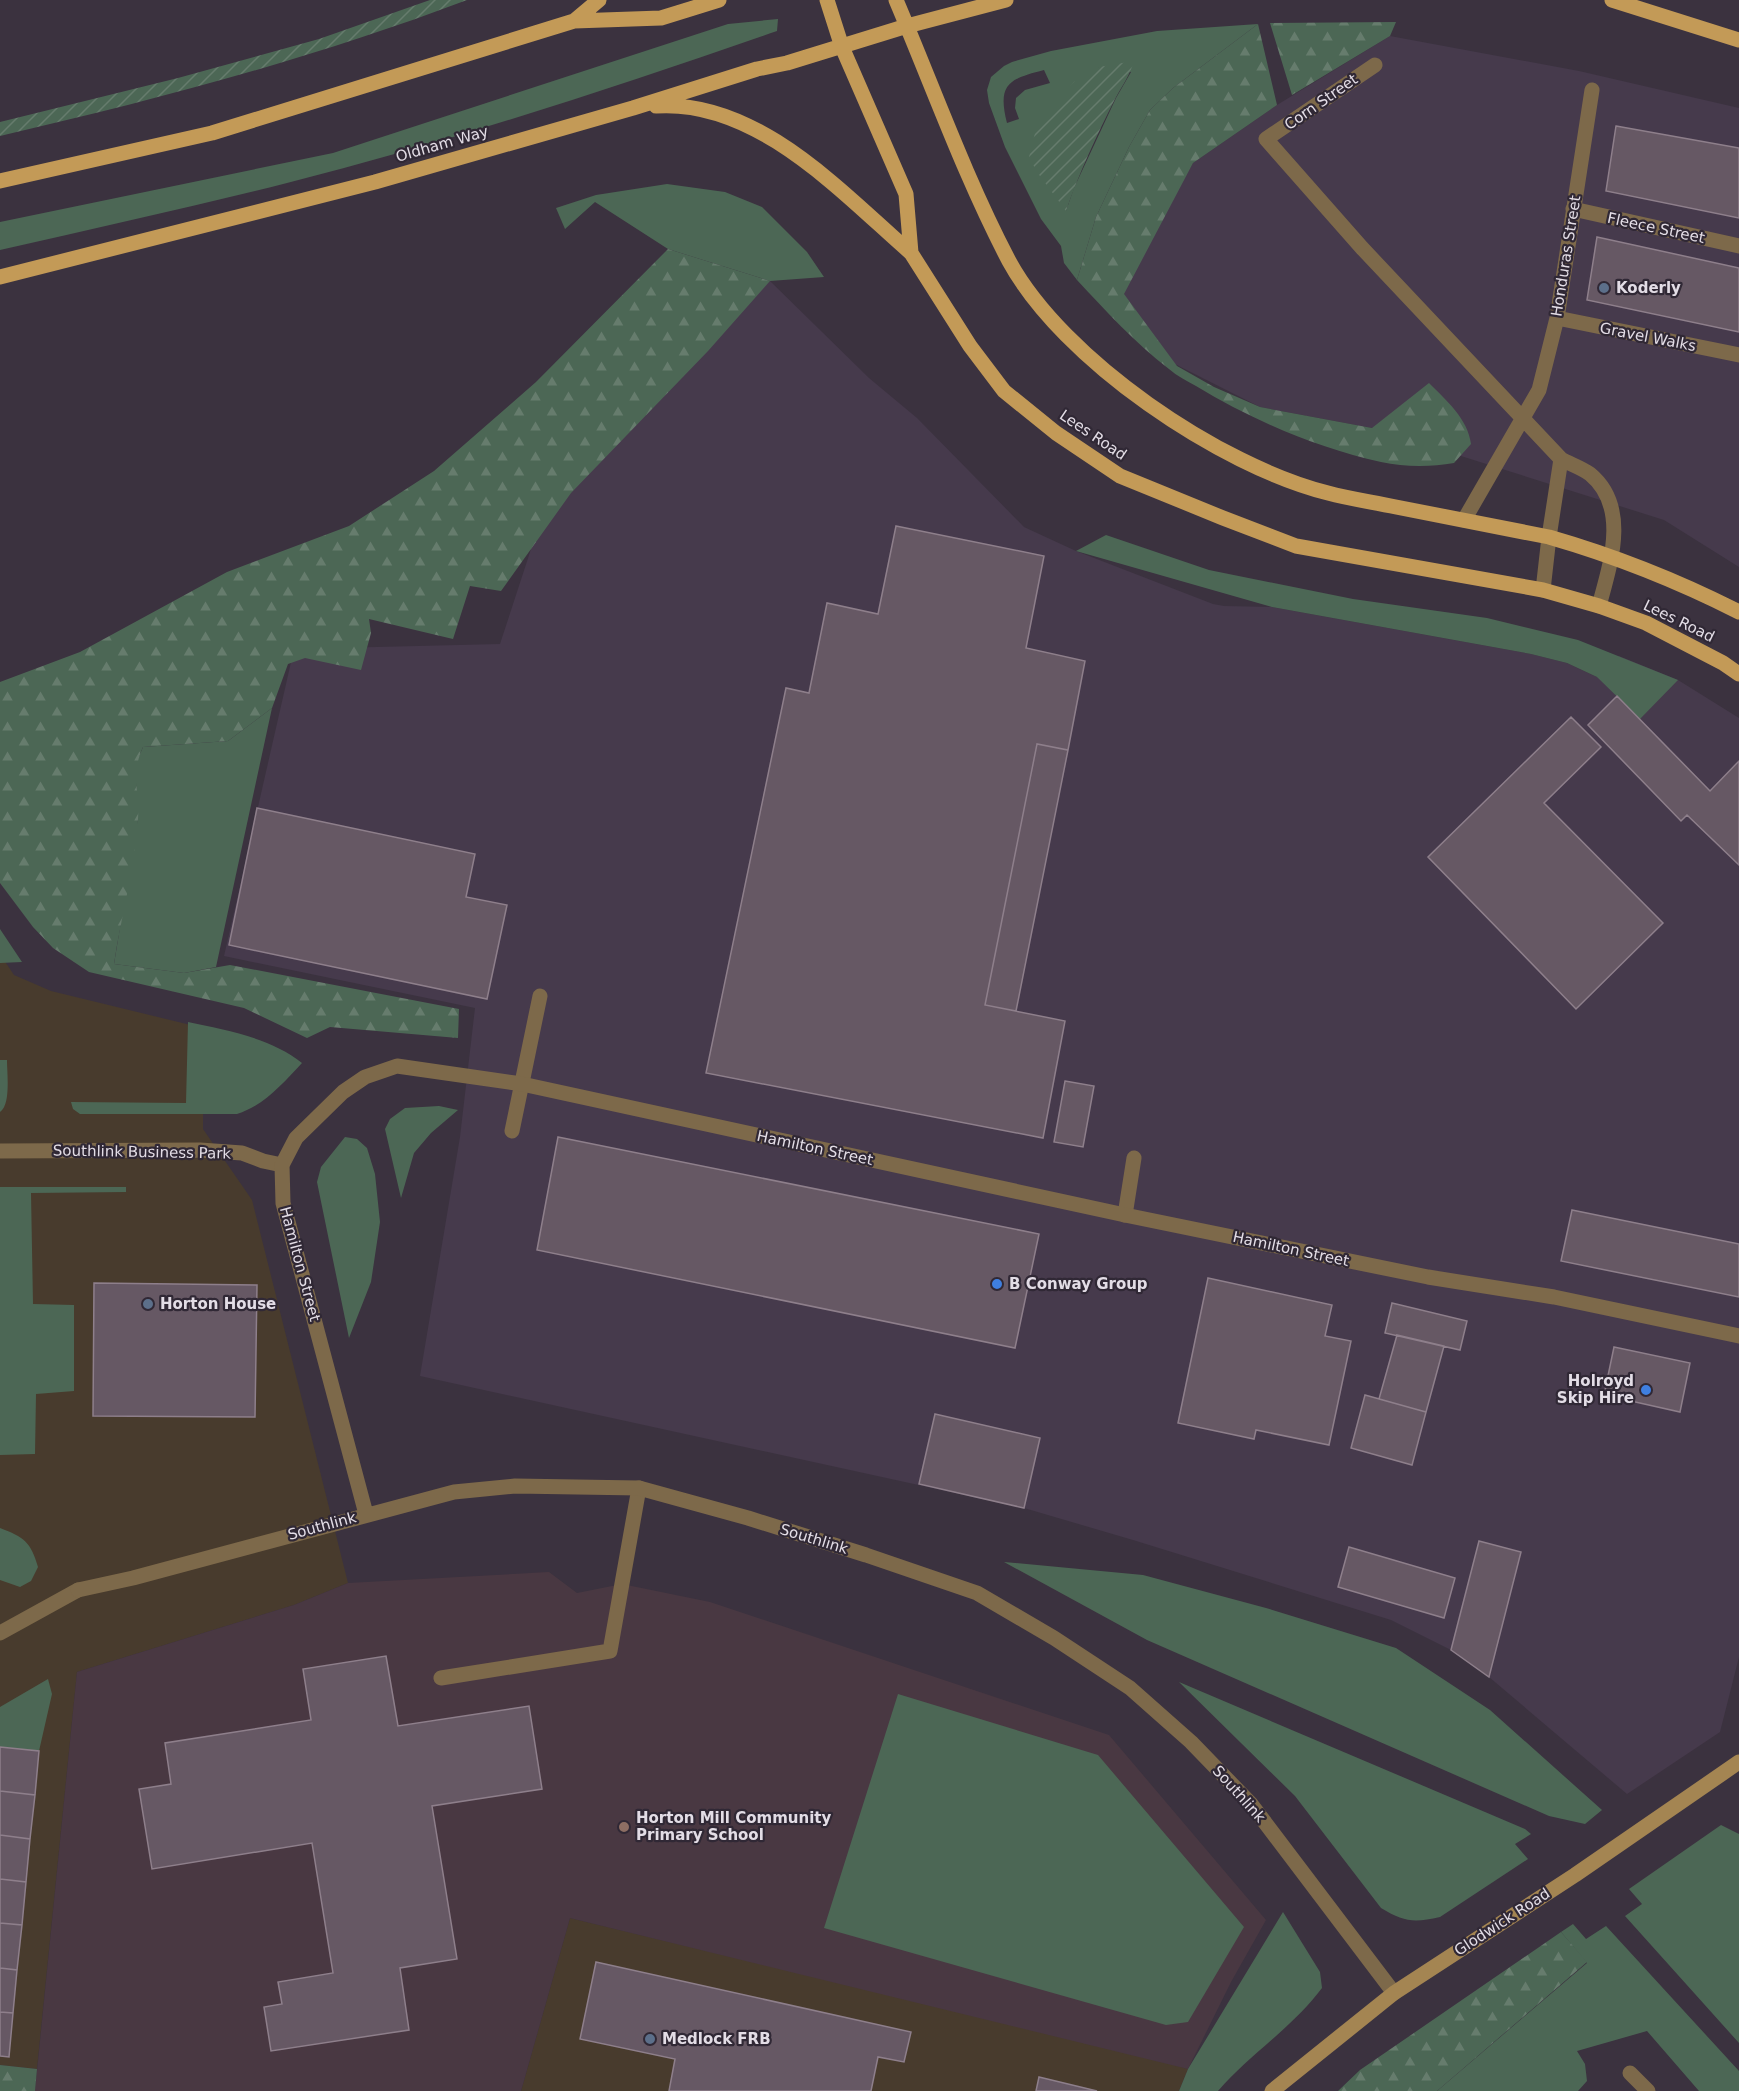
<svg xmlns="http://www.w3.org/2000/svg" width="1739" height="2091" viewBox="0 0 1739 2091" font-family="'DejaVu Sans',sans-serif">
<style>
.commercial{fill:#483b2d}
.built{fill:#463a4c}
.education{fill:#493842}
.grass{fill:#4c6755;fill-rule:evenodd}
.forest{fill:url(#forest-firs)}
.garden{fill:url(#garden-furrows)}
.building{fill:#665864;stroke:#8e7f8b;stroke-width:1.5}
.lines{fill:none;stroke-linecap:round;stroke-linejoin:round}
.service{stroke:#7d694a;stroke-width:15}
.minor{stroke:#7d694a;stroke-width:15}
.secondary{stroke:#a48552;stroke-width:15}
.primary{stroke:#c39a57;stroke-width:15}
.service-dot{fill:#5c6f8a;stroke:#302835;stroke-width:2}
.shop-dot{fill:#3f7fe0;stroke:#302835;stroke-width:2}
.education-dot{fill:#8d6e63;stroke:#302835;stroke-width:2}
.labels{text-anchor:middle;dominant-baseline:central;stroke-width:4.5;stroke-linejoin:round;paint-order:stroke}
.street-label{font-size:15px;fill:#e3dde6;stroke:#302835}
.poi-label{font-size:15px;font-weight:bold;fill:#e3dde6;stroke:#302835;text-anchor:start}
</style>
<defs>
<pattern id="forest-firs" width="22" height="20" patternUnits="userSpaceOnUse" patternTransform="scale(1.5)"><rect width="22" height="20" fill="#4c6755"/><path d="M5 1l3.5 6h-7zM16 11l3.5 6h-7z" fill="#667c6d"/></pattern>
<pattern id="garden-furrows" width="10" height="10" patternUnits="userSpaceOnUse" patternTransform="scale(1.5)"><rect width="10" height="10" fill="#4c6755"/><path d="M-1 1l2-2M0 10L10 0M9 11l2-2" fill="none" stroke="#667c6d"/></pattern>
</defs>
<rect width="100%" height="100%" fill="#3b323f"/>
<path class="commercial" d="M0,954L14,975L51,991L203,1028V1129L252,1200L348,1583L294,1605L77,1672L37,2069L0,2065Z
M570,1918L1159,2060L1188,2069L1179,2091H521Z"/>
<path class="built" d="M1390,36L1579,71L1739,108V567L1664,520L1372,428L1260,407L1163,358L1111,303L1193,163L1277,105Z
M770,281L869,378L917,418L1024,527L1076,551L1213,604L1224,606L1272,607L1531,654L1567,663L1597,677L1619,656L1678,680L1739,718V1657L1720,1732L1627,1794L1489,1677L1451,1650L1391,1620L1133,1540L1024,1508L420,1376L460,1137L475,1008L224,956L294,649L500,644L548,497Z"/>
<path class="education" d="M549,1572L577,1593L622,1584L710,1602L1109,1735L1266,1920L1231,1982L1188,2069L570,1918L521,2091H35L77,1672L294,1605L348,1583Z"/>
<path class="grass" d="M778,19L777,31C615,87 453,141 287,183C192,207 96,228 0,250V222L333,153L728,24Z
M1258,24L1173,88L1150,110L1129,147L1096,217L1077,280L1064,263L1061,246L1041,219L1005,147L989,103L987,90L991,77L1004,66L1012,62L1051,51L1157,31ZM1099,67L1131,72L1116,98L1074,188L1066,211ZM1044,70L1050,83L1025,90L1016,98L1015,108L1019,119L1007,123C997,84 1009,79 1044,70Z
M667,184L725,192L762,207L807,252L824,277L770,281L668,249L595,202L565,229L556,208L596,195Z
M1106,535L1209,570L1353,599L1487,618L1578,640L1678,680L1640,719L1597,677L1567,663L1531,654L1272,607L1076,551Z
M272,708L216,967L184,973L114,964L138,818L135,766L143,747L228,741Z
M0,929L22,962L0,963Z
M188,1022C226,1030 271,1038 302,1063C282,1084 265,1105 237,1114H80L73,1109L71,1102L186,1103Z
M0,1060H7C7,1073 11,1105 0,1112Z
M439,1106L458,1110L431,1133L414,1153L401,1198L385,1129L390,1119L405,1108Z
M345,1137L357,1139L367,1148L375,1174L380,1222L371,1282L349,1338L317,1182L321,1167Z
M0,1187H126V1192L31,1193L33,1304L74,1305V1391L36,1394L35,1454L0,1455Z
M0,1528C24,1537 31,1542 38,1567L31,1581L20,1587L0,1580Z
M1004,1562L1143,1575L1266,1608L1396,1648L1490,1710L1602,1810L1585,1824L1549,1816L1147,1640Z
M48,1679L52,1694L39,1751L0,1747V1707Z
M1179,1682L1525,1829L1531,1834L1515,1844L1528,1859L1440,1917C1414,1923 1404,1922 1381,1908L1295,1796Z
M898,1694L1098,1755L1244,1927L1188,2022L1166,2025L824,1928Z
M1721,1825L1739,1834V2043L1625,1916L1642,1904L1629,1889Z
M1283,1912L1320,1972L1322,1988C1292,2028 1250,2054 1218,2091H1179L1188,2069Z
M1573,1924L1586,1939L1606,1926L1739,2071V2091H1699L1647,2031L1577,2051L1585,2064L1587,2081L1578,2091H1437L1587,1963L1561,1932Z"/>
<path class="forest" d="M1396,22L1390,36L1292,95L1270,23Z
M1258,24L1277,105L1193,163L1124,294L1177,366L1214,387L1260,407L1372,428L1429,383C1446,400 1468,419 1471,444L1454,463C1430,467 1405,467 1381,462C1317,448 1252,420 1196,386C1187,381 1177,376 1169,369C1135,343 1106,311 1077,280L1096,217L1129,147L1150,110L1173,88Z
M668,249L770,281L708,351L571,493L501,591L470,586L453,639L369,619L371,633L361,670L305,658L288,664L272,708L228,741L143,747C130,776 140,789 138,819C135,868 121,916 114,964L184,973L230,965L459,1009L458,1038L330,1027L307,1038L244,1008L89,972L53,948L33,927L0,883V682L80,652L227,572L349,526L434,471L536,382Z
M1561,1932L1587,1962L1437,2091H1338L1360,2070Z
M0,2065L37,2069L35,2091H0Z"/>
<path class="garden" d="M430,0H467C314,58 159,99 0,136V122L178,78L319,39Z
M1134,61C1130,75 1122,86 1115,99C1097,135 1079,173 1066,211L1037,172L1029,157L1035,133L1050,111L1074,82L1099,67Z"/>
<path class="building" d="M1616,126L1739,148V218L1606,191Z
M1597,237L1739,268V332L1587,300Z
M896,526L1044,556L1026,648L1085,661L1068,750L1037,744L985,1005L1065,1021L1043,1138L706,1073L786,688L809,693L827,603L878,614Z
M1617,696L1710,791L1739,761V865L1687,815L1681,821L1588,725Z
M1571,717L1601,747L1544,803L1663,923L1576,1009L1428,857Z
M1037,744L1068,750L1016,1011L985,1005Z
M257,808L475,854L466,897L507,905L487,999L229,945Z
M1065,1081L1094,1086L1083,1147L1054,1142Z
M558,1137L1039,1234L1015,1348L537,1250Z
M1572,1210L1739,1244V1297L1561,1261Z
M1208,1278L1332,1305L1325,1336L1351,1341L1329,1445L1256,1430L1254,1439L1178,1423Z
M94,1283L257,1285L255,1417L93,1416Z
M1392,1303L1467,1321L1460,1350L1385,1333Z
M1397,1335L1444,1346L1426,1412L1379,1399Z
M1614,1347L1690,1363L1680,1412L1604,1395Z
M1365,1395L1426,1412L1412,1465L1351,1448Z
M935,1414L1040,1438L1024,1508L919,1484Z
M1479,1541L1521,1552L1489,1677L1451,1650Z
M1349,1547L1455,1578L1444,1618L1338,1587Z
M386,1656L398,1726L529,1706L542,1789L432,1806L457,1959L400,1968L409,2030L271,2051L264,2007L282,2004L278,1982L333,1973L312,1843L152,1869L139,1789L171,1784L165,1743L311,1720L303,1669Z
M0,1747L39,1751L35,1795L0,1791Z
M0,1791L35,1795L30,1839L0,1835Z
M0,1835L30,1839L26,1882L0,1879Z
M0,1879L26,1882L22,1925L0,1923Z
M0,1923L22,1925L17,1970L0,1968Z
M596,1962L911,2032L904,2062L878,2057L871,2091H669L675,2059L580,2039Z
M0,1968L17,1970L13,2013L0,2012Z
M0,2012L13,2013L9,2057L0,2056Z
M1039,2077L1097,2091H1036Z"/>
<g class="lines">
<path class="service" d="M512,1131L540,996
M0,1151L200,1150L242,1153L263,1161L282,1165
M1125,1215L1134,1158
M0,1633L78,1590
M441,1678L610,1651L639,1488
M1630,2073L1648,2091"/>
<path class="minor" d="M1375,65L1266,139L1362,248L1561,459C1570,464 1582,468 1590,474C1630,507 1610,565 1599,606
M1573,209L1739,246
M1557,318L1739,355
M1464,520L1539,390L1557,318L1592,90
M1543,590L1549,537L1561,459
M366,1514L283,1203L282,1165L296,1138L343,1092L365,1077L397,1066L522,1084L1125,1215L1428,1277L1554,1297L1739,1336
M78,1590L133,1578L454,1492L515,1486L639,1488L748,1518L866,1555L977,1593L1054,1638L1130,1688L1191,1742L1251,1804L1394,1993"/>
<path class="secondary" d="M1272,2091L1394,1993L1575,1875L1739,1762"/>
<path class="primary" d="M827,0L842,47L906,194L911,253L970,346L1004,391L1056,433L1120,476L1223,518L1296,546L1543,590L1599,606L1646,623L1723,663L1739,674
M896,0C933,87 965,177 1009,261C1063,360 1220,466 1328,493C1350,499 1373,502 1396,507C1447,517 1498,527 1549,537C1615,556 1678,581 1739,612
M1612,0L1739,40
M574,21L661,18L719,0
M656,106C757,99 841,192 911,253
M0,181L212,133L574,21L599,0
M0,277L375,182L633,108L757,69L787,63L907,26L1006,0"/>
</g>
<g class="service-dot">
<circle cx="1604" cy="288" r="6"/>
<circle cx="148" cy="1304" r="6"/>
<circle cx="650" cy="2039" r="6"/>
</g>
<g class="shop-dot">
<circle cx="997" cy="1284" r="6"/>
<circle cx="1646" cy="1390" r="6"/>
</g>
<circle class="education-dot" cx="624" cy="1827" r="6"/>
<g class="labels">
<g class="street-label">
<text transform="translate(1321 102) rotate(-35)">Corn Street</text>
<text transform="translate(442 144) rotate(-16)">Oldham Way</text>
<text transform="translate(1656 228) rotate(12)">Fleece Street</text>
<text transform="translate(1566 256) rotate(-81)">Honduras Street</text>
<text transform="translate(1648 337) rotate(11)">Gravel Walks</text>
<text transform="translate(1093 435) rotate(34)">Lees Road</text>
<text transform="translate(1679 621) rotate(26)">Lees Road</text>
<text transform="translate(815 1148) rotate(12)">Hamilton Street</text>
<text transform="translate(142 1152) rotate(1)">Southlink Business Park</text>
<text transform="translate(1291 1249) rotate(12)">Hamilton Street</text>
<text transform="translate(300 1264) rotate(75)">Hamilton Street</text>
<text transform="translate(322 1526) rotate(-15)">Southlink</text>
<text transform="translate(814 1539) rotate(17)">Southlink</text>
<text transform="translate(1239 1794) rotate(48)">Southlink</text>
<text transform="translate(1502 1922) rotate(-33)">Glodwick Road</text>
</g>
<g class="poi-label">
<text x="1616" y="288">Koderly</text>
<text x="1009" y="1284">B Conway Group</text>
<text x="160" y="1304">Horton House</text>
<text x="1634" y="1381" text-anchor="end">Holroyd<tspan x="1634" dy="17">Skip Hire</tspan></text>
<text x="636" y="1818">Horton Mill Community<tspan x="636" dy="17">Primary School</tspan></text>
<text x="662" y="2039">Medlock FRB</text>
</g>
</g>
</svg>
